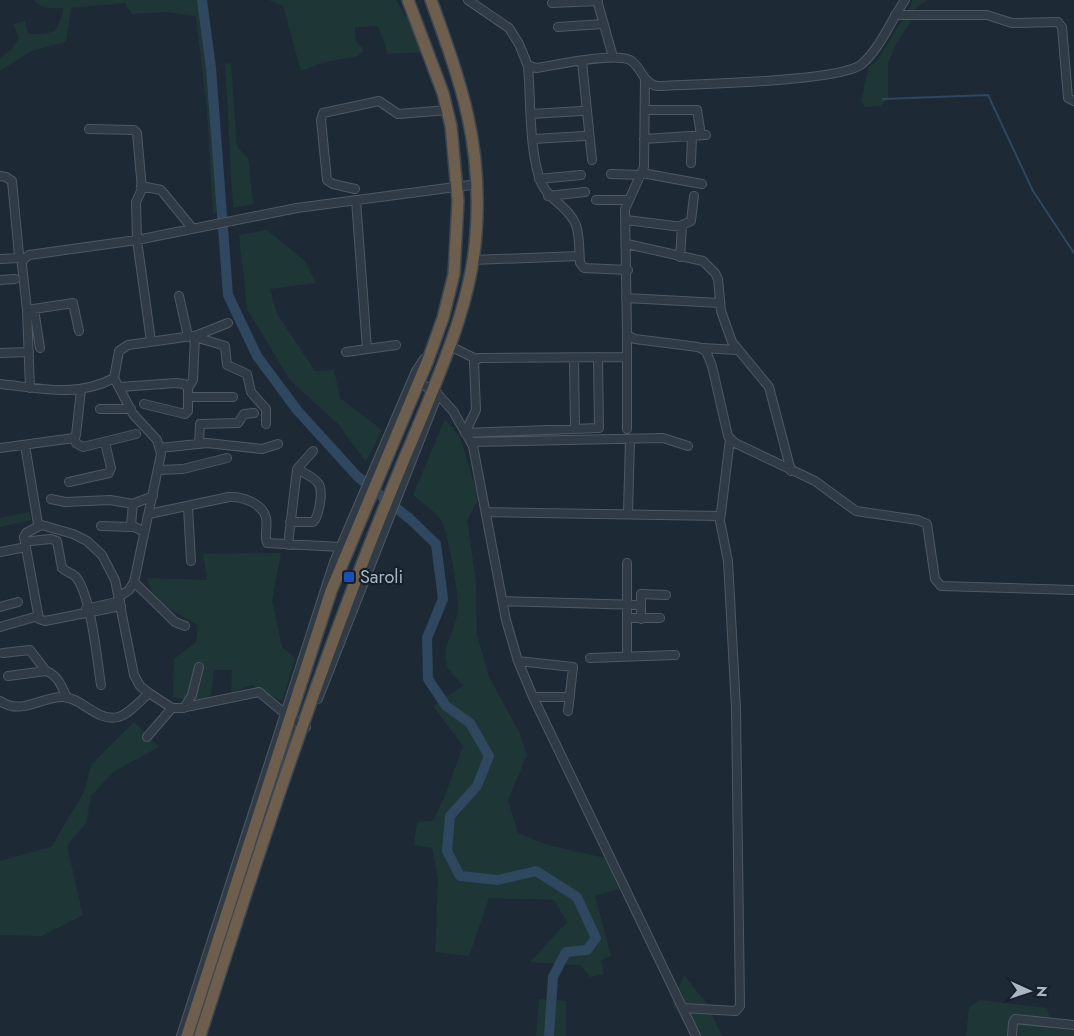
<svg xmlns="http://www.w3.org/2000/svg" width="1074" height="1036" viewBox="0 0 1074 1036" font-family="Jost,sans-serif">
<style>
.green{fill:#1f3637}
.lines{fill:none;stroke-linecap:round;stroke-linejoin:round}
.stream{stroke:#2f475f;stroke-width:2}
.river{stroke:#2f475f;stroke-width:10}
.minor-casing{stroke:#4e5965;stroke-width:10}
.highway-casing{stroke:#3b4651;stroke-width:14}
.minor{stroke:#303b46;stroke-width:8}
.highway{stroke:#6d5e4d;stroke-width:11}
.transit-dot{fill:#1a4fb4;stroke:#16202a;stroke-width:2}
.labels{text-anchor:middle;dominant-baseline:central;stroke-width:4.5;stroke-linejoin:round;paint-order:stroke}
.poi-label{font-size:18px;fill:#aab6c4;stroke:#16202a;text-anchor:start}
</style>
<rect width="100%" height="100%" fill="#1d2a36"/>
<path class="green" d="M34,0H198L211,87L218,213H213L207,110L196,16L167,12L132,14L125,3L71,8L66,42L31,51L0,71V58L12,49L19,38L13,24L25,21L28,34H44L55,31L62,16L63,8C52,8 42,10 34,0Z
M269,0H396L420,40L422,52L388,54L378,26L355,27L356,41L364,50L358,56L325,62L301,71L283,6Z
M912,0H927L915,9L909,24L896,44L888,64V98L880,106L865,107L861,101L869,67L876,62L911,6Z
M231,63L237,147L248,158L253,204L233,208L225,64Z
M267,230L305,261L316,283L270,289L277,314L315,371L334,370L340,398L382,430L366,462L339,425L290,380L247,309L239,235Z
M445,419L460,437L479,499L467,520L476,582L477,635L489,677L519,732L527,755L508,800L518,833L548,845L605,858L619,889L595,896L611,956L601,960L604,974L590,977L581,965L530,962L567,922L554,900L489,898L469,956L435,952L438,879L432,848L414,845L417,822L433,821L444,798L463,746L433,706L464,685C427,656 456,641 458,607C459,594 448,530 441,520C435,511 422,503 413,495Z
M29,512L31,520L0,527V518Z
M281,553L272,600L282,647L295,658L282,701L252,685L231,693L232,670H214L211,695L202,703L173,697L174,659L196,642L198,625C177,613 153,603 147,578L207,580L203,554Z
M134,722L159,747L113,772L91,796L86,823L67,846L83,915L41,936L0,935V861L51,847L84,792L91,765Z
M684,975L707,1004L722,1036H691L672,1003Z
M539,999L566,1001V1036H536Z
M980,1000L1047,1008L1052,1028L1074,1030V1036H966L969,1007Z"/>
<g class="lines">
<path class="stream" d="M883,99L988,95L1033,191L1074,253"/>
<path class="river" d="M202,0L211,68L228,295L257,356L297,410L357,476L410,519L436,544L443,599L427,638L428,679L446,706L470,723L489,756L477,786L450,816L447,851L460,876L498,880L536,871L577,897L596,938L587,950L566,952L553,977L549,1036"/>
<g class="minor-casing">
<path id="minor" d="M468,0L509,28L519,44L528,66L537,68C556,65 614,52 630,60C642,67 642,83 657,86C692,84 841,82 862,64C881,47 891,20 905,0
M597,0L613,57
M552,3L598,1
M895,15H987L1012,23L1058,22L1062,27L1068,98L1074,101
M558,27L603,24
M582,62L592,160
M528,66C531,101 529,144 539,177C545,199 568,205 576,225C580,236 579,252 580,263L584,268L628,270
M645,79L644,167L625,209L627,335L635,339L698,347L706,351L712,366L728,436L735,443L815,481L856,511L918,520L927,524L935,579L941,586L1074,590
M645,110H697L701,135
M532,114L581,111
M89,129L134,130L137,133L142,189L136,202L137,240L151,341
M534,139L584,136
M644,139L706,135
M691,163L692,136
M642,173L702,184
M611,174L641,175
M0,176L6,177L12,181L19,255L23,260
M539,179L581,175
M141,186L161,190L193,229
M355,189L333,184L327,180L321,120L323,113L379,101L398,114L448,110
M548,196L585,192
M356,200L367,349
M596,200H628
M626,220L682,227L680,257
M680,226L691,221L694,196
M627,244L703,261L715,273L718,279L721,311L732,342L769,387L791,471
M0,259L20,258
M473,260L579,256
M0,280L15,279
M179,296L188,336
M626,298L720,303
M34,309L40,348
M27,310L73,303L79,331
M450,346L476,359
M703,348L736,350
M346,352L396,345
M0,353L29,352
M598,357L599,428L465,433L476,410L474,362L479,358L627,357
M574,358L575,429
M114,378L133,414L157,440L161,454L134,582L129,590L119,597
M414,382L433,389L453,411L473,446L506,620L518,661L533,697L696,1036
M0,384C39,388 77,398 114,378L119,351L128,345L192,336L225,346L227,365L247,374L251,392L266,409V424
M120,387L176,383L184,384L188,388V411L185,414L144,404
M30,388L27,310L22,265L23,260L29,255L137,240L297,208L478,184
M188,388L193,380L195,336L228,323
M188,397H233
M100,409H131
M627,429V335
M74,438L76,443L83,447L136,434
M471,442L663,438L688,446
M199,444L200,424L238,423L244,414L254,413
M25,445L38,524L73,534L87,541L102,555L115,580L134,675L140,686L149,693L172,708H181L259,692L289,717L306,727
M0,448L74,438L76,435L81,390
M160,448L207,443L262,449L278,444
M159,470L183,469L227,458
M69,482L109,473L111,468L105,442
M51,499L65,502L110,500L133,504L153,496
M133,504L131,525L144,532
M188,507L191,561
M486,512L720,516
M628,513L630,439
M149,514L229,497C243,496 263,504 266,518C268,527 264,535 267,543L340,547
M290,522H313C319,517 324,489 318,483C314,477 304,473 297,469
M41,525L26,533L24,537L39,619L45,621L121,606
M101,526L132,527
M31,541L51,539L57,541L62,568C66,572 72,573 75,576C91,593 97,660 101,685
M288,545L297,469L313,451
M0,552L26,547
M134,582L175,622L185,626
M503,601L640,605
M0,607L18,602
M86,609L120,601
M627,618H660
M641,619V594L666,595
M0,627L38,616
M3,653L30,650L46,671
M627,655V563
M590,658L675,655
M518,661L573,667L568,711
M8,676L46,671C58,675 62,687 67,698
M533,697H570
M318,699L438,394
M0,701C22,716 41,696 64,697C82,698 97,722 118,717C129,714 140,701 149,693
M184,708L192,695L199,667
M147,737L172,708
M683,1008L736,1011L740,1006L736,708L728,561L720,521L730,439
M181,1036L334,562L416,371L424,359
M1012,1036L1013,1023L1015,1019L1074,1025"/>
</g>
<g class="highway-casing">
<path id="highway" d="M187,1036L331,591L428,360L443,318L454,274L458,201L451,126L443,93L408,0
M200,1036C251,876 303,716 364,559C383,510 403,461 424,412C447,355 472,296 476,234C483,144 461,83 431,0"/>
</g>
<use href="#minor" class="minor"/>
<use href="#highway" class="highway"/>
</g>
<rect class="transit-dot" x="343" y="571" width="12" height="12" rx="2.5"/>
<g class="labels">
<g class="poi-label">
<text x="360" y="577">Saroli</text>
</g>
</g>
<g transform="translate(1029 991) rotate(93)" stroke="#16202a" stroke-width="4" paint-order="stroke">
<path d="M0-4L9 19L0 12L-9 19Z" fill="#aab6c4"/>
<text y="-8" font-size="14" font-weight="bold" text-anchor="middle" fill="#aab6c4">N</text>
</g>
</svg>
